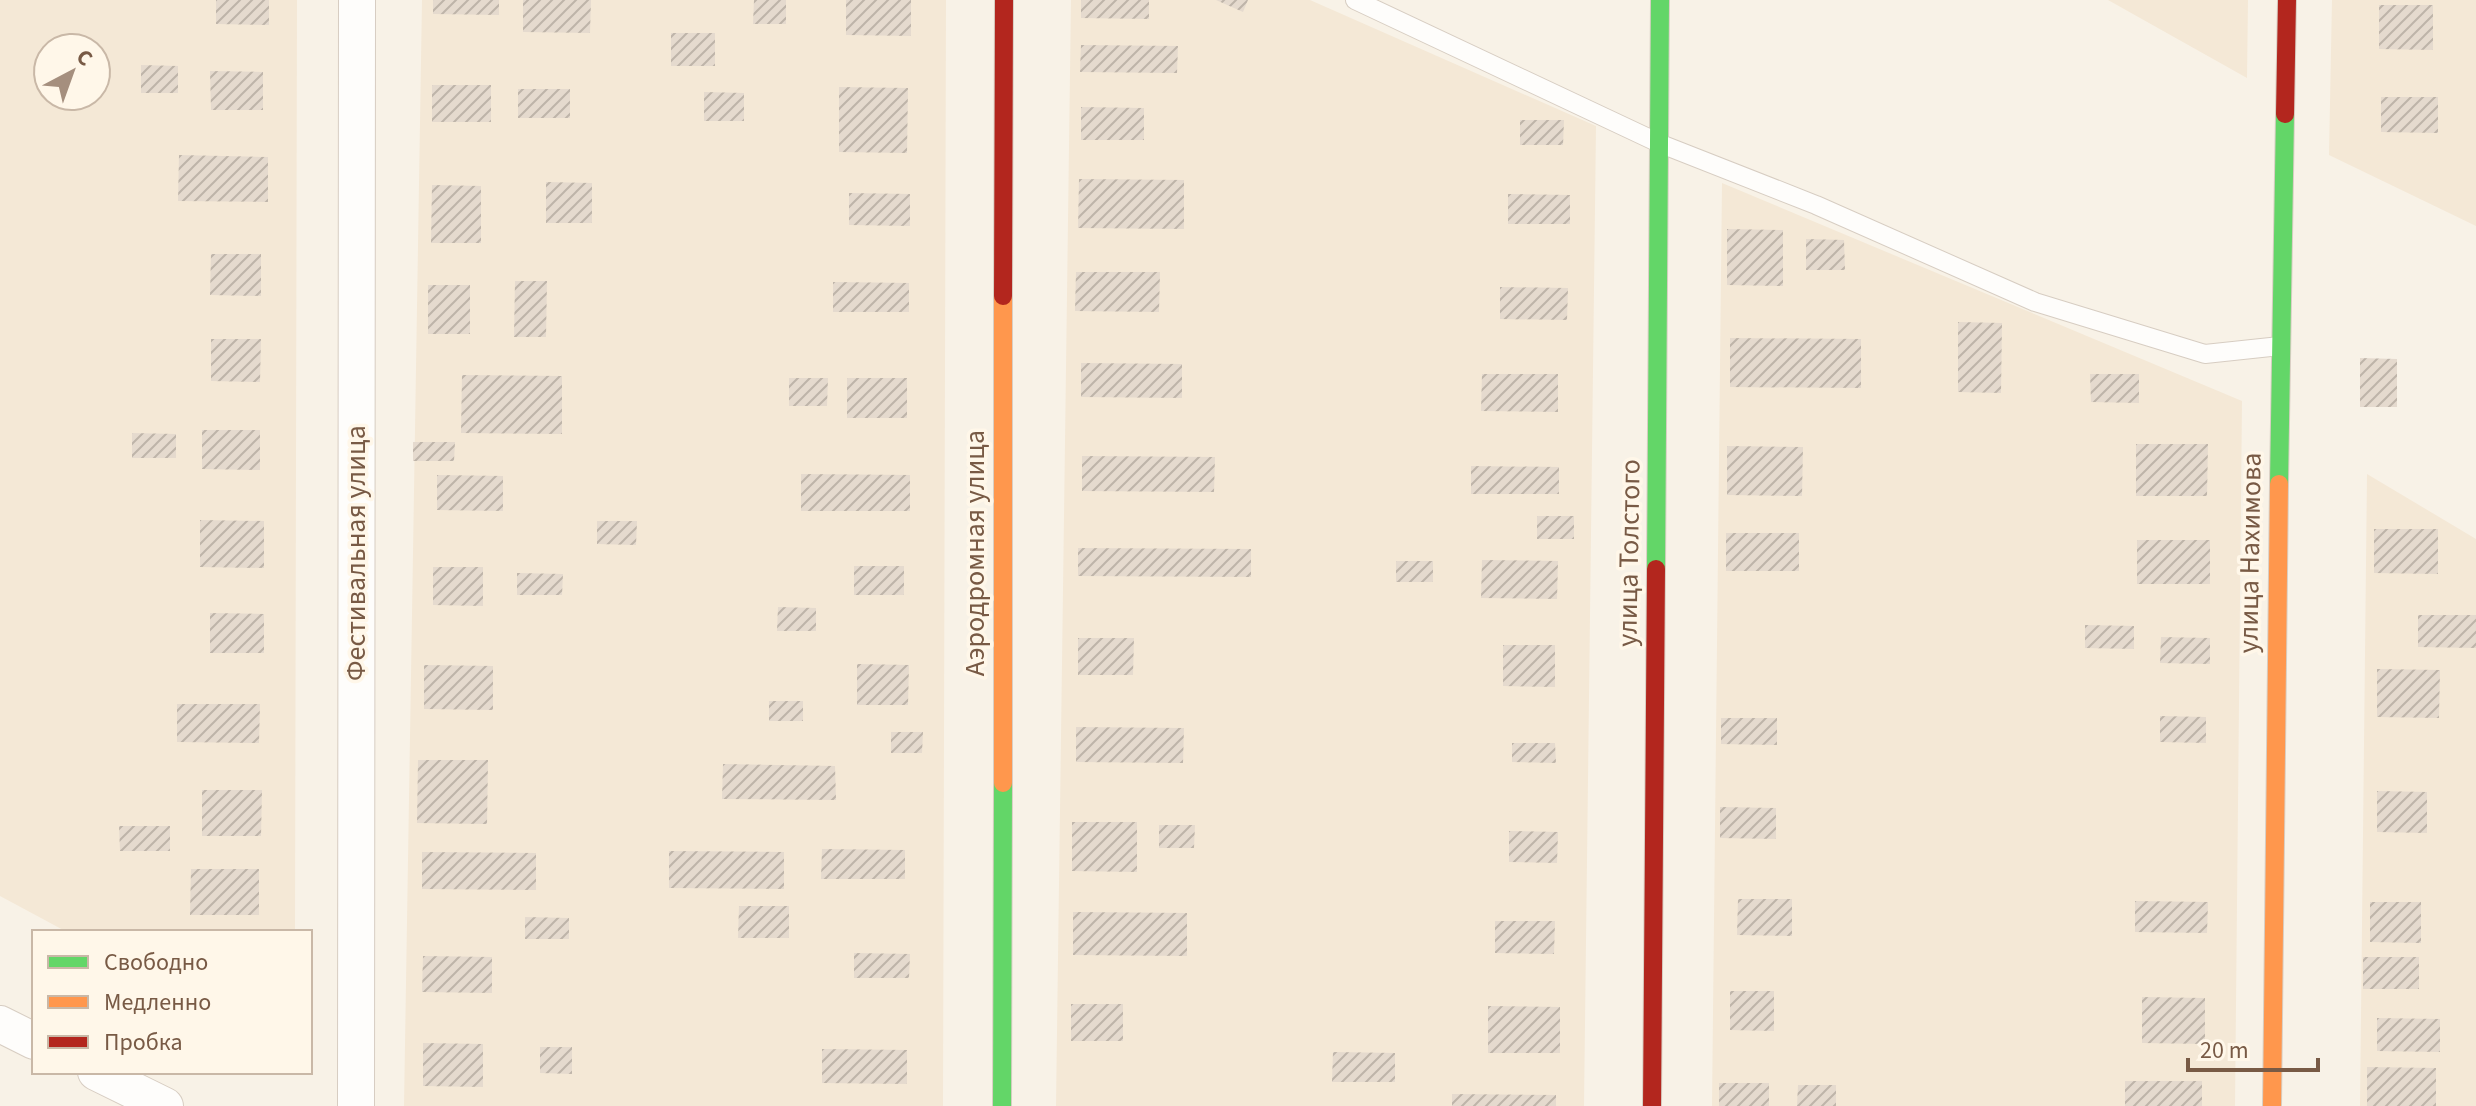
<svg xmlns="http://www.w3.org/2000/svg" width="2476" height="1106" viewBox="0 0 2476 1106" font-family="'Source Sans 3',sans-serif">
<style>
.residential{fill:#f4e8d6;fill-rule:evenodd}
.building{fill:url(#building-hatch)}
.lines{fill:none;stroke-linecap:round;stroke-linejoin:round}
.lane-casing{stroke:#d7cdc2;stroke-width:20}
.street-casing{stroke:#d7cdc2;stroke-width:38}
.fast-casing{stroke:#d8cec3;stroke-width:20}
.slow-casing{stroke:#d8cec3;stroke-width:20}
.jam-casing{stroke:#d8cec3;stroke-width:20}
.lane{stroke:#fefdfb;stroke-width:18}
.street{stroke:#fefdfb;stroke-width:36}
.fast{stroke:#63d668;stroke-width:18}
.slow{stroke:#ff974d;stroke-width:18}
.jam{stroke:#b3261e;stroke-width:18}
.labels{text-anchor:middle;dominant-baseline:central;stroke-width:7;stroke-linejoin:round;paint-order:stroke}
.street-label{font-size:28px;fill:#785a45;stroke:#fff7e9}
</style>
<defs>
<pattern id="building-hatch" width="6" height="6" patternUnits="userSpaceOnUse" patternTransform="scale(2)"><rect width="6" height="6" fill="#e5dace"/><path d="M-1 1l2-2M0 6l6-6M5 7l2-2" fill="none" stroke="#beb4a9"/></pattern>
</defs>
<rect width="100%" height="100%" fill="#f8f2e7"/>
<path class="residential" d="M0,0H297L295,932H67L0,896ZM48,48H96V96H48Z
M422,0H946L943,1106H404Z
M1071,0H1310L1596,126L1584,1106H1056Z
M2108,0H2248L2247,78Z
M2332,0H2476V226L2329,155Z
M1722,183L2242,401L2235,1106H1712Z
M2367,474L2476,539V1106H2360Z"/>
<path class="building" d="M216,0H269V25L216,24Z
M433,0H499V15L433,14Z
M523,0H591L590,33L523,32Z
M754,0H786V24H753Z
M846,0H911V36L846,35Z
M1081,0H1149V19L1081,18Z
M1216,0H1248L1243,12Z
M2379,5H2433V50L2379,49Z
M671,33H715V66H671Z
M1081,45L1178,46L1177,73L1080,72Z
M141,65L178,66V93H141Z
M210,71L263,72V110H211Z
M432,85H491V122H432Z
M839,87L908,88L907,153L839,152Z
M518,89H570V118H518Z
M704,92L744,93V121H704Z
M2381,97H2438V133L2381,132Z
M1081,107L1144,108V140H1081Z
M1520,120H1564L1563,145H1520Z
M179,155L268,157V202L178,201Z
M1079,179L1184,180V229L1078,228Z
M546,182L592,183V223H546Z
M432,185L481,186V243H431Z
M849,193L910,194V226L849,225Z
M1508,194L1570,195V224H1508Z
M1727,229L1783,230V286L1727,285Z
M1806,239L1844,240L1845,270H1806Z
M211,254H261V296L210,295Z
M1076,272H1160L1159,312L1075,311Z
M515,281H547L546,337H514Z
M833,282L909,283V312H833Z
M428,285H470V334H428Z
M1500,287L1568,288L1567,320L1500,319Z
M1958,322L2002,323L2001,393L1958,392Z
M1730,338L1861,339V388L1730,387Z
M211,339H261L260,382L211,381Z
M2360,358L2397,359V407H2360Z
M1081,363L1182,364V398L1081,397Z
M1482,374H1558V412L1481,411Z
M2090,374H2139V403L2091,402Z
M462,375L562,376V434L461,433Z
M789,378H828L827,406H789Z
M847,378H907V418H847Z
M202,430H260V470L202,469Z
M132,433L176,434V458H132Z
M413,442H455L454,461H413Z
M2136,444H2208L2207,496H2136Z
M1727,446L1803,447L1802,496L1727,495Z
M1082,456L1215,457L1214,492L1082,491Z
M1471,466L1559,467V494H1471Z
M801,474L910,475V511H801Z
M437,475L503,476V511L437,510Z
M1537,516H1574V539H1537Z
M200,520L264,521V568L200,567Z
M597,521H637L636,545L597,544Z
M2374,529H2438V574L2374,573Z
M1726,533H1799V571H1726Z
M2137,540H2210V584H2137Z
M1078,548L1251,549V577L1078,576Z
M1482,560L1558,561L1557,599L1481,598Z
M1396,561H1433V582H1396Z
M854,566H904V595H854Z
M433,567H483V606L433,605Z
M517,573L563,574L562,595H517Z
M778,607L816,608V631H777Z
M210,613L264,614V653H210Z
M2418,615H2476V648L2418,647Z
M2085,625L2134,626V649L2085,648Z
M2161,637L2210,638V664L2160,663Z
M1078,638H1134L1133,675H1078Z
M1503,645H1555V687L1503,686Z
M857,664L909,665L908,705H857Z
M424,665L493,666V710L424,709Z
M2377,669L2440,670L2439,718L2377,717Z
M769,701H803V721H769Z
M177,704H260L259,743L177,742Z
M2160,716L2206,717V743L2160,742Z
M1721,718H1777V745L1721,744Z
M1076,727L1184,728L1183,763L1076,762Z
M891,732H923L922,753H891Z
M1512,743H1555L1556,763L1512,762Z
M418,760H488L487,824L417,823Z
M723,764L835,766L836,800L722,799Z
M202,790H262L261,836H202Z
M2377,791L2427,792V833L2377,832Z
M1720,807L1776,808V839L1720,838Z
M1072,822H1137V872L1072,871Z
M1159,825H1195L1194,848H1159Z
M119,826H170V851H120Z
M1509,831L1558,832L1557,863L1509,862Z
M822,849L905,850V879H821Z
M669,851L784,852V889L669,888Z
M422,852L536,853V890L422,889Z
M191,869H259V915H190Z
M1738,899H1792V936L1737,935Z
M2135,901L2208,902L2207,933L2135,932Z
M2370,902H2421V943L2370,942Z
M739,906H789V938H738Z
M1073,912L1187,913V956L1073,955Z
M525,917L569,918V939H525Z
M1495,921H1555L1554,954L1495,953Z
M854,953L910,954L909,978H854Z
M423,956L492,957V993L422,992Z
M2363,957H2419V989H2363Z
M1730,991H1774V1031L1730,1030Z
M2142,997L2205,998V1044L2142,1043Z
M1071,1004H1123V1041H1071Z
M1488,1006L1560,1007V1053H1488Z
M2377,1018L2440,1019V1052L2377,1051Z
M423,1043L483,1044V1087L423,1086Z
M540,1047H572V1074L540,1073Z
M822,1049L907,1050V1084L822,1083Z
M1333,1052L1395,1053V1082H1332Z
M2367,1067L2436,1068V1106H2367Z
M2125,1081H2202V1106H2125Z
M1719,1083H1769V1106H1719Z
M1798,1085H1836V1106H1797Z
M1452,1094L1556,1095V1106H1452Z"/>
<g class="lines">
<g class="lane-casing">
<path id="lane" d="M1355,0L1661,144L1816,205L2035,302L2205,354L2280,346"/>
</g>
<g class="street-casing">
<path id="street" d="M0,1024L34,1041
M96,1072L165,1106
M356,1106L357,0"/>
</g>
<g class="fast-casing">
<path id="fast" d="M2279,484L2285,114
M1656,569L1660,0
M1002,1106L1003,783"/>
</g>
<g class="slow-casing">
<path id="slow" d="M1003,783V296
M2272,1106L2279,484"/>
</g>
<g class="jam-casing">
<path id="jam" d="M2285,114L2287,0
M1003,296L1004,0
M1652,1106L1656,569"/>
</g>
<use href="#lane" class="lane"/>
<use href="#street" class="street"/>
<use href="#fast" class="fast"/>
<use href="#slow" class="slow"/>
<use href="#jam" class="jam"/>
</g>
<g class="labels">
<g class="street-label">
<text transform="translate(356 553) rotate(-90)">Фестивальная улица</text>
<text transform="translate(975 553) rotate(-90)">Аэродромная улица</text>
<text transform="translate(1629 553) rotate(-89)">улица Толстого</text>
<text transform="translate(2250 553) rotate(-89)">улица Нахимова</text>
</g>
</g>
<rect x="32" y="930" width="280" height="144" fill="#fff7e9" stroke="#c9b8a7" stroke-width="2"/>
<rect x="48" y="956" width="40" height="12" fill="#63d668" stroke="#c9b8a7" stroke-width="2"/>
<text x="104" y="970" font-size="24" fill="#785a45">Свободно</text>
<rect x="48" y="996" width="40" height="12" fill="#ff974d" stroke="#c9b8a7" stroke-width="2"/>
<text x="104" y="1010" font-size="24" fill="#785a45">Медленно</text>
<rect x="48" y="1036" width="40" height="12" fill="#b3261e" stroke="#c9b8a7" stroke-width="2"/>
<text x="104" y="1050" font-size="24" fill="#785a45">Пробка</text>
<g transform="translate(72 72) rotate(41)"><circle r="38" fill="#fff7e9" stroke="#c9b8a7" stroke-width="2"/>
<path d="M0-6L14 30L0 20L-14 30Z" fill="#a58f7e"/>
<text y="-12" font-size="22" font-weight="bold" text-anchor="middle" fill="#785a45">С</text>
</g>
<path d="M2188 1058v12h130v-12" fill="none" stroke="#785a45" stroke-width="4"/>
<text x="2200" y="1058" font-size="24" fill="#785a45" stroke="#fff7e9" stroke-width="6" paint-order="stroke">20 m</text>
</svg>
